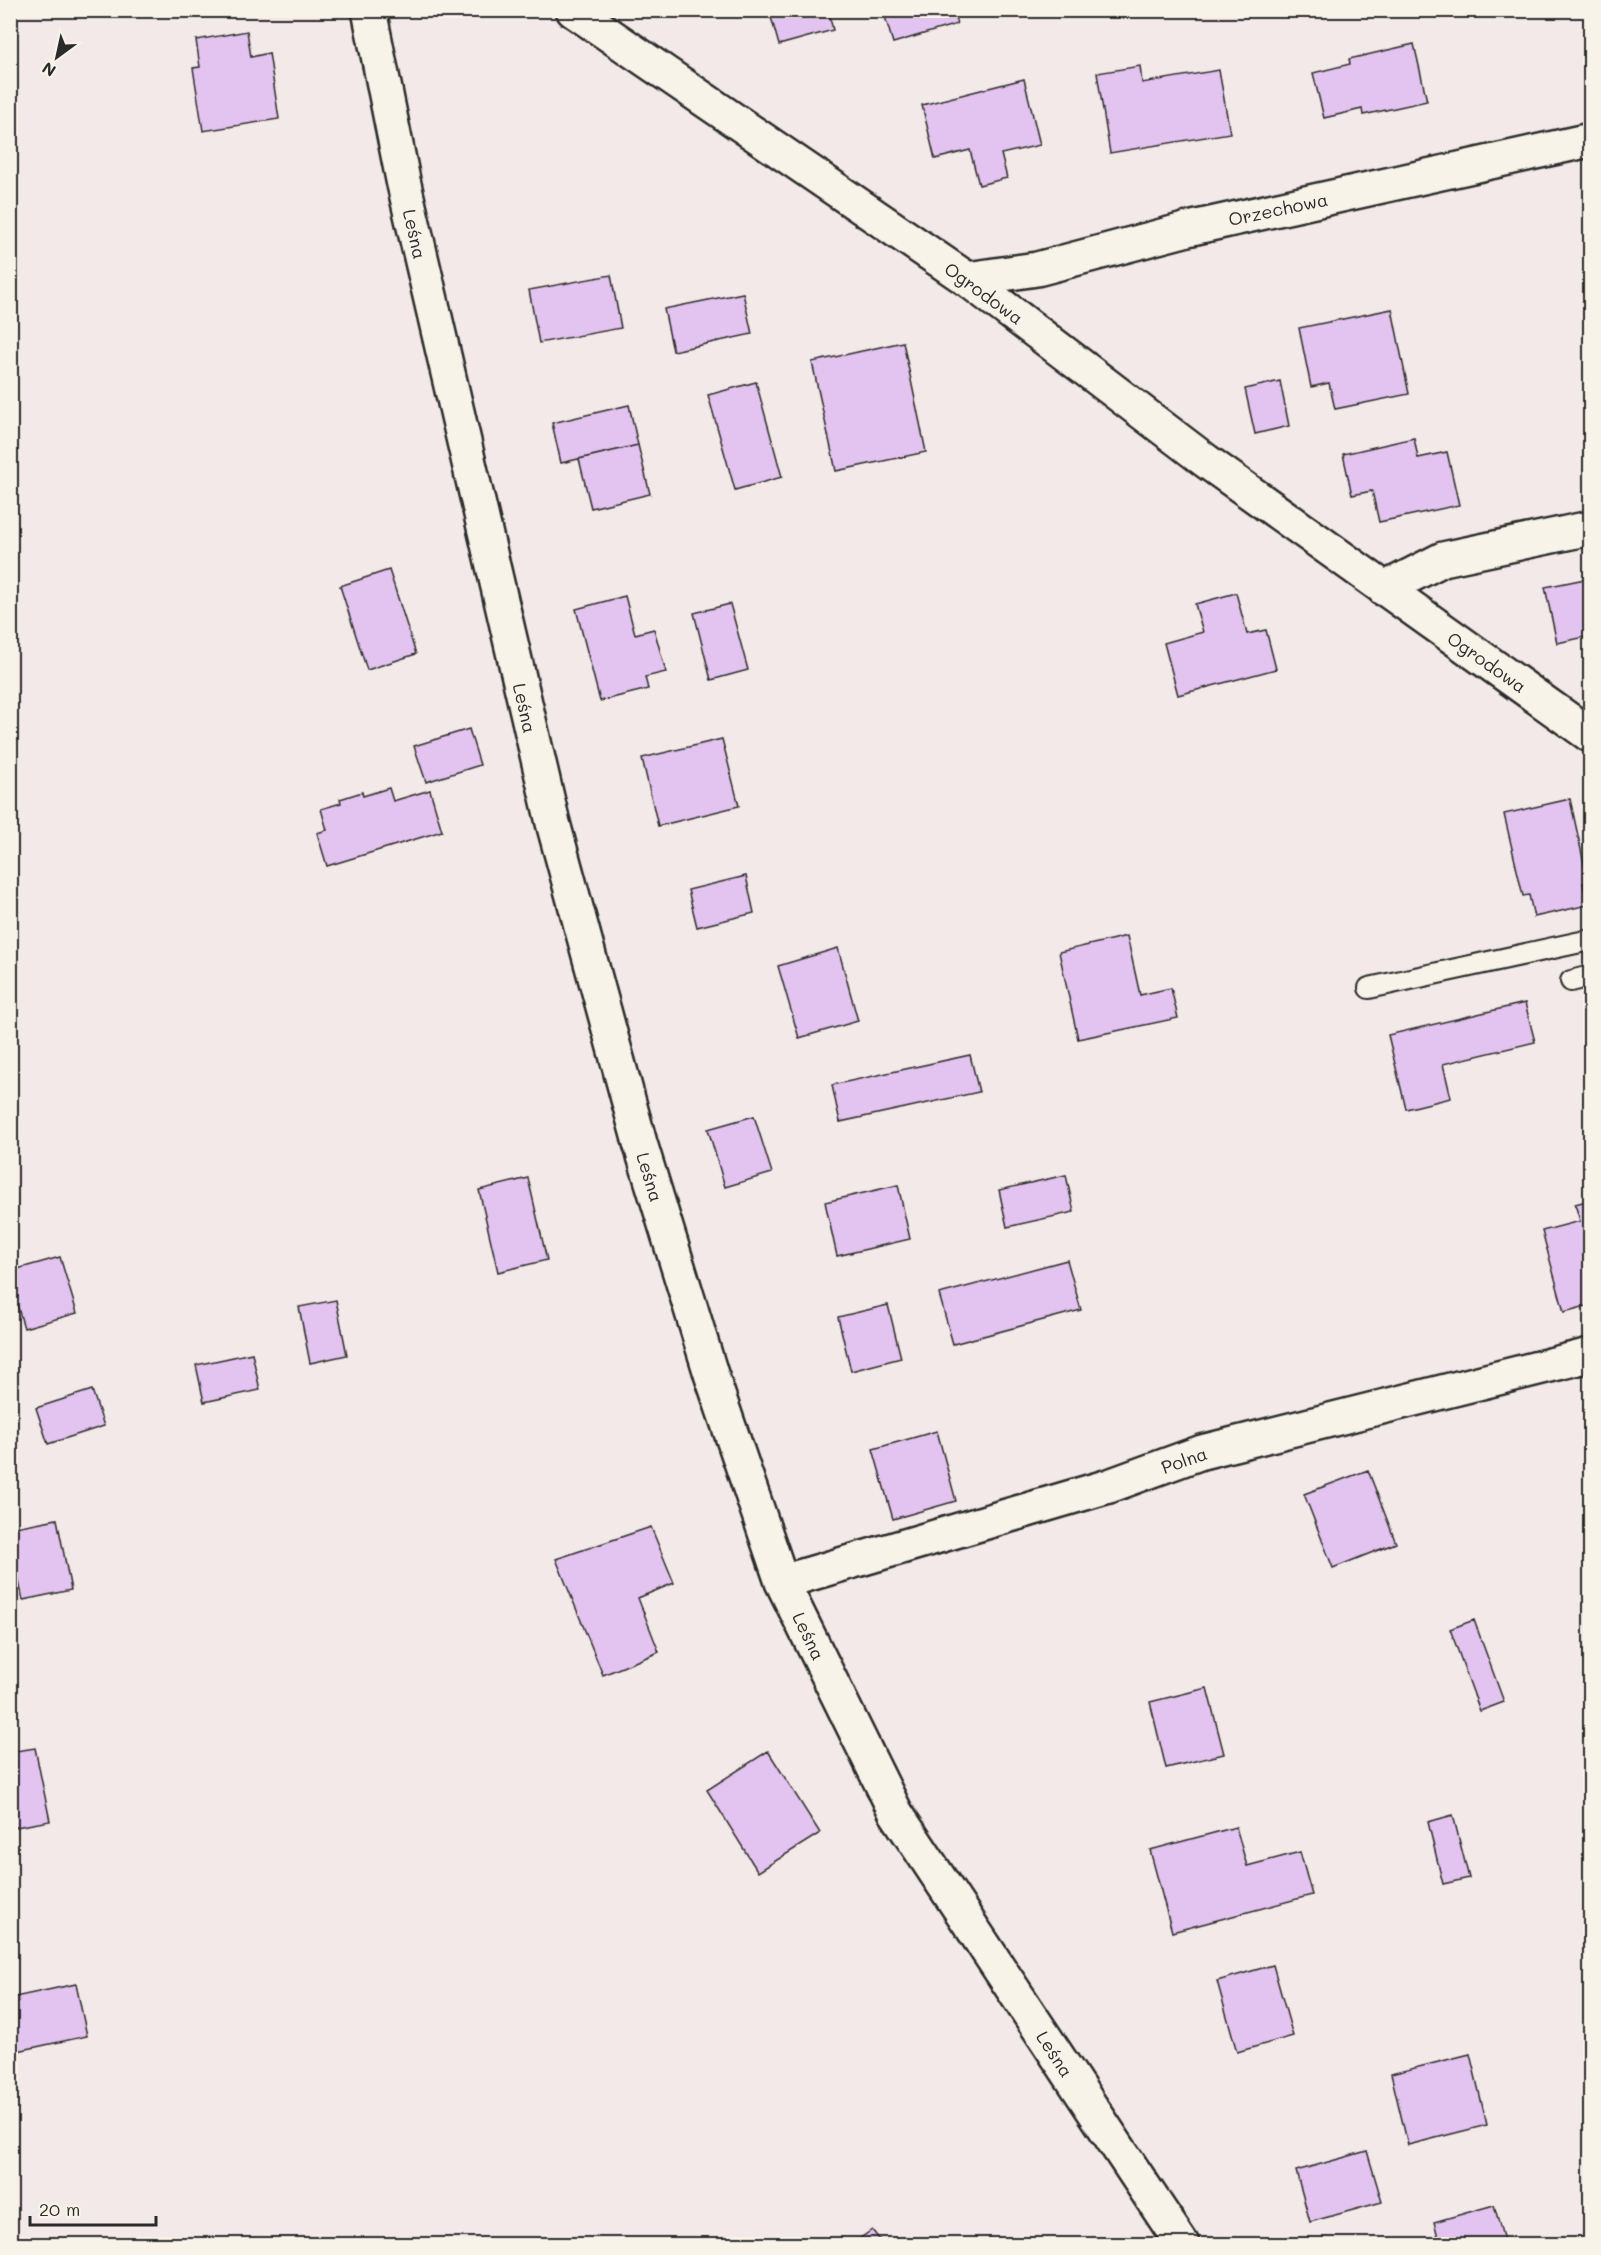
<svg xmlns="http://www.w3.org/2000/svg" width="1601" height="2255" viewBox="0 0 1601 2255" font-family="Mali,sans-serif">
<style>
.building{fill:#e3c3ef;stroke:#2b2b2b;stroke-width:1.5}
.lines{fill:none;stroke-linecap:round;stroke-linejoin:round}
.lane-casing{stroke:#2b2b2b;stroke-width:24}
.street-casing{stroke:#2b2b2b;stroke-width:38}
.lane{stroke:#f7f3e8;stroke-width:20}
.street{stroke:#f7f3e8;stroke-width:33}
.labels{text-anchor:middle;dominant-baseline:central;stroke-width:4.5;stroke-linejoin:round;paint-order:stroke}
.street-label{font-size:18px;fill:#2b2b2b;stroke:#f7f3e8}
</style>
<rect width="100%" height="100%" fill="#f3e9e9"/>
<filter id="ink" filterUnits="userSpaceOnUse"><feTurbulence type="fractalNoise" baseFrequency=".0167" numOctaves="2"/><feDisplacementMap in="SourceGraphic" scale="12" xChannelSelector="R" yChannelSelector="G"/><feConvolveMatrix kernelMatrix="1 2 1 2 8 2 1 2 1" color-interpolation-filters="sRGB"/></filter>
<g filter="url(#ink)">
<path class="building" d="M769,10H828L833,30L779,45Z
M883,10H953L957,24L893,43Z
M247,31L251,57L269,53L279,119L203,131L193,68L200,67L196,40Z
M1414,44L1427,101L1363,115L1362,109L1324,118L1313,73L1350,64L1349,59Z
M1140,66L1142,83L1219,70L1230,133L1110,153L1097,73Z
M1024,79L1040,145L1001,154L1007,178L979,185L970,150L935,159L922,105Z
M611,275L621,328L539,343L529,290Z
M743,293L752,334L673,351L664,309Z
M1392,309L1409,394L1335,409L1329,383L1311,387L1299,328Z
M903,342L926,452L836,471L812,362Z
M1280,381L1289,426L1255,434L1245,389Z
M756,382L782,477L735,490L708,395Z
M629,405L638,445L561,463L552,423Z
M1414,438L1418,458L1447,452L1459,505L1379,522L1372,491L1352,495L1343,454Z
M638,445L650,494L591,508L579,459Z
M389,570L416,654L367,670L340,586Z
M1590,578V636L1557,643L1545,587Z
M1236,593L1247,634L1266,630L1276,669L1178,695L1164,643L1203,632L1195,604Z
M625,596L635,634L654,629L666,672L645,677L648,689L600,701L576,609Z
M730,604L748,670L711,680L694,613Z
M469,729L480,765L426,782L414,746Z
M722,739L739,806L658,826L642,758Z
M389,788L393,801L430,790L442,831L327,866L317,833L327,830L321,809L341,803L340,799L362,792L363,796Z
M1570,799L1588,882L1583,883L1588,905L1534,917L1529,895L1523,896L1504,814Z
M746,876L754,913L697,927L688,890Z
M1127,936L1140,995L1171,988L1178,1018L1078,1039L1059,952Z
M838,948L858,1021L799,1038L778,966Z
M1525,1003L1535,1042L1443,1064L1451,1098L1406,1109L1388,1035Z
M970,1055L979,1092L840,1122L832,1085Z
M754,1116L772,1173L725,1187L708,1129Z
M1066,1175L1074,1212L1007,1227L999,1190Z
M528,1178L547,1260L498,1272L479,1190Z
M898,1185L910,1239L837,1256L825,1202Z
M1590,1200V1305L1564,1312L1542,1231L1580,1221L1575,1204Z
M60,1257L77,1313L24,1328L10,1281V1271Z
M1067,1260L1081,1310L953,1344L939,1294Z
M336,1300L347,1355L310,1363L299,1307Z
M888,1305L901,1358L851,1371L838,1317Z
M252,1353L260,1390L204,1402L196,1365Z
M92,1390L104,1426L48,1444L36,1408Z
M937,1431L956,1501L893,1519L873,1449Z
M1368,1470L1396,1543L1333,1568L1304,1494Z
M57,1519L71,1590L23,1600L10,1541V1528Z
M651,1527L674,1583L638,1598L659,1652L603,1675L556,1559Z
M1474,1620L1504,1702L1480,1711L1450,1629Z
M1207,1688L1224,1754L1166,1768L1150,1702Z
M35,1748L50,1821L10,1828V1752Z
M768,1751L820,1833L758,1872L707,1790Z
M1453,1815L1469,1878L1443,1884L1428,1822Z
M1236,1827L1247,1866L1300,1852L1312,1895L1172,1932L1150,1850Z
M1273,1965L1293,2036L1237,2052L1217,1981Z
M76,1984L87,2036L13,2052L10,1998Z
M1470,2054L1487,2125L1408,2145L1391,2074Z
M1367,2151L1382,2202L1310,2222L1296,2171Z
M1494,2205L1505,2244H1440L1434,2222Z
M872,2230L883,2244H852Z"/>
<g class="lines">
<g class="lane-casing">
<path id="lane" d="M1571,981L1590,976
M1369,988L1590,940"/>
</g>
<g class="street-casing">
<path id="street" d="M369,10L403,180L553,823L640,1143L711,1374L782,1582L896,1813L1182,2244
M573,10L967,279L1206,461L1590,735
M967,279L1037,269L1188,229L1590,140
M1384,589L1443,559L1590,528
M782,1582L1109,1486L1202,1452L1590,1355"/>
</g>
<use href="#lane" class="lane"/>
<use href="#street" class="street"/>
</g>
</g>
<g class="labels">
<g class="street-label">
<text transform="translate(1278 209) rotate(-12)">Orzechowa</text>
<text transform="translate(415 234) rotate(77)">Leśna</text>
<text transform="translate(984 293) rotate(36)">Ogrodowa</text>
<text transform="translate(1487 662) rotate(35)">Ogrodowa</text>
<text transform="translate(525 708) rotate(77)">Leśna</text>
<text transform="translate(650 1177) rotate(73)">Leśna</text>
<text transform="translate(1184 1460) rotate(-19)">Polna</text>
<text transform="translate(809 1636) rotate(64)">Leśna</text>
<text transform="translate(1055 2054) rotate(57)">Leśna</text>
</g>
</g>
<rect width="1601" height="2255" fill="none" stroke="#f7f3e8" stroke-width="36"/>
<rect x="18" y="18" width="1565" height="2219" fill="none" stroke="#2b2b2b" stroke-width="2" filter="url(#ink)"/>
<g transform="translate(57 57) rotate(213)" stroke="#f7f3e8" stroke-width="4.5" paint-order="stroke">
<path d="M0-4.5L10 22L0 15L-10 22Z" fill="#2b2b2b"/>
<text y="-9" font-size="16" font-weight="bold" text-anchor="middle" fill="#2b2b2b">N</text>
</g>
<path d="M30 2216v9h126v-9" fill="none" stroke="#2b2b2b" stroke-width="3"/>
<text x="39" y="2216" font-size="18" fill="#2b2b2b" stroke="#f7f3e8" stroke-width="4.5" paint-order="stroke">20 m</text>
</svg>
